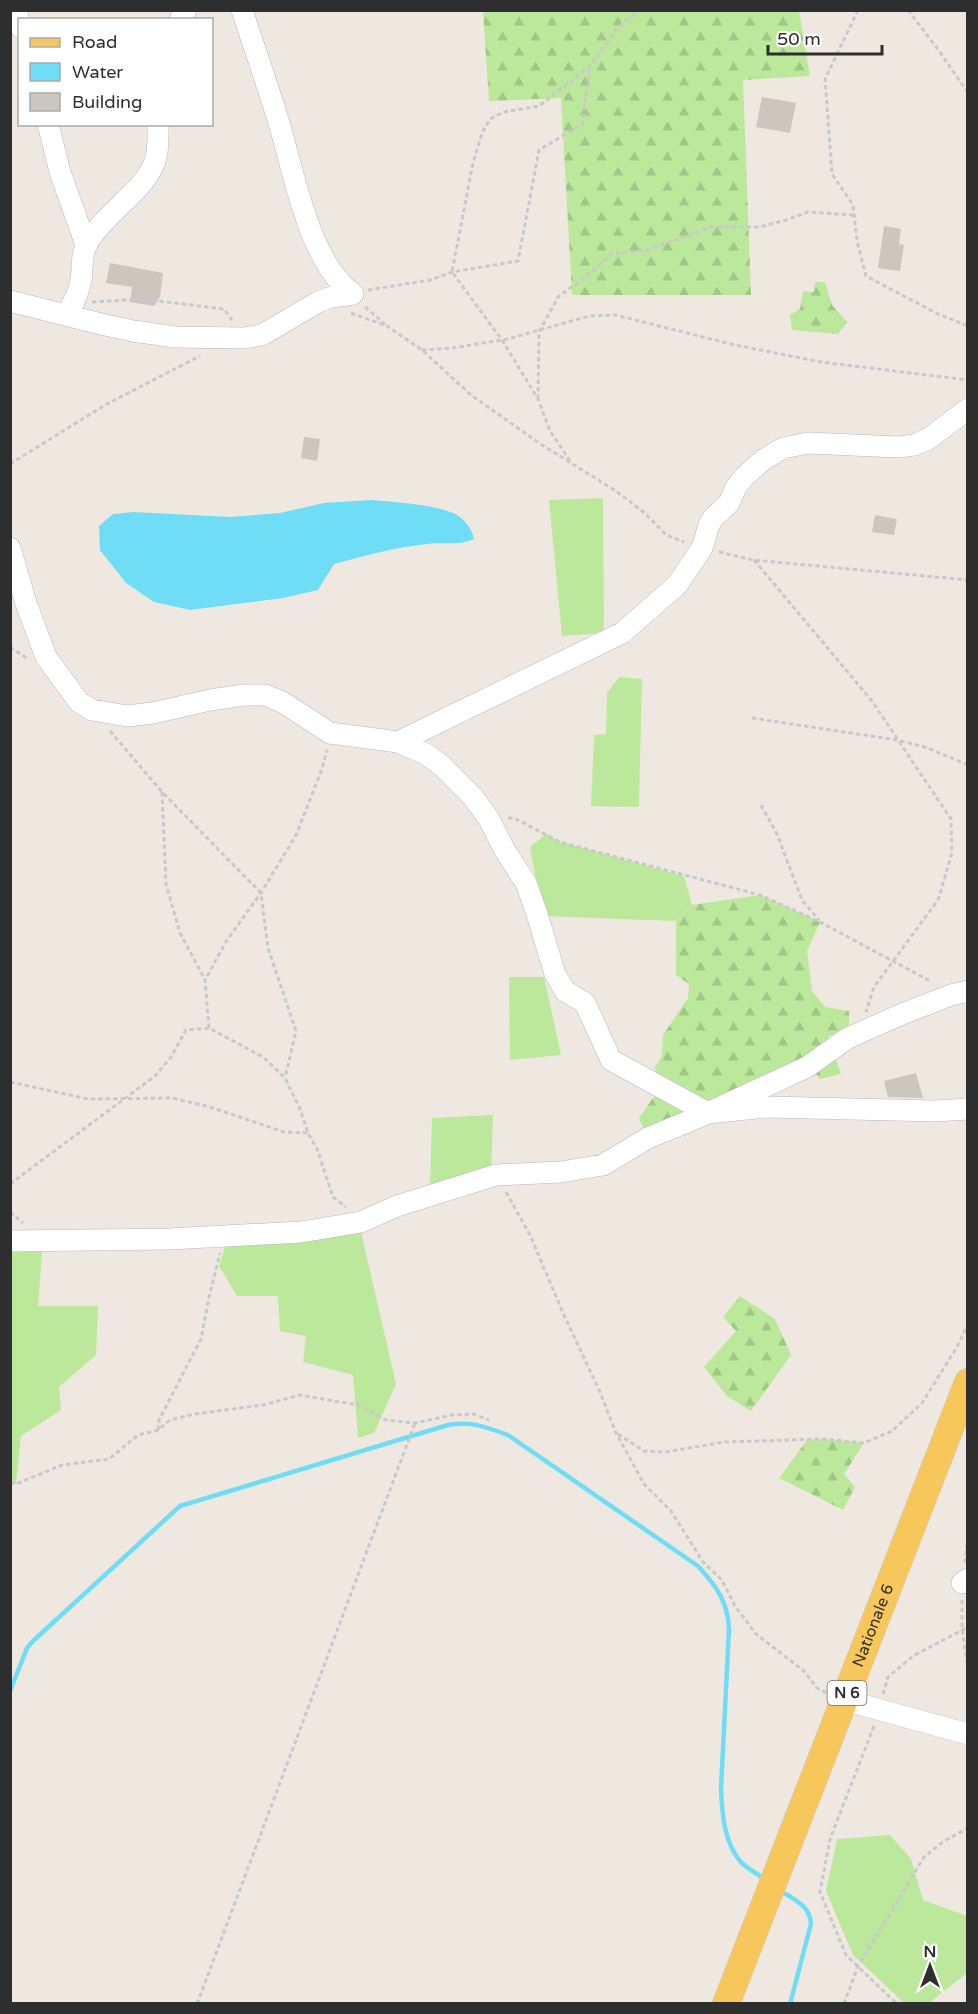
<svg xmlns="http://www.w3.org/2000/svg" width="978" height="2014" viewBox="0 0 978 2014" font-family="'Varela Round',sans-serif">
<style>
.grass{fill:#bbe89b}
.forest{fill:url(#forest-firs)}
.water{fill:#6fddf5}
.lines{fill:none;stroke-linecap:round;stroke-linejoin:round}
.stream{stroke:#6fddf5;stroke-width:4.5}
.building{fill:#cbc6be}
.minor-casing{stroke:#b4b8c2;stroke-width:22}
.major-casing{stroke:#c9c9c9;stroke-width:28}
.path{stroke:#c9c9c9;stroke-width:3;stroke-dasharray:4.5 3;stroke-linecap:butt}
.minor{stroke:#fff;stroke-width:21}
.major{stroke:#f8c75c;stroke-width:27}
.labels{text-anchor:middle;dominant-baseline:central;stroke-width:5;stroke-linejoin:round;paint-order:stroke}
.shield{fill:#fff;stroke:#6d6d6d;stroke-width:1.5}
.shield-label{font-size:15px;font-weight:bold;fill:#2e2e2e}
.street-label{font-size:16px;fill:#2e2e2e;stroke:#fff}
</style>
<defs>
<pattern id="forest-firs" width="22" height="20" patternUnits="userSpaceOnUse" patternTransform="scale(1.5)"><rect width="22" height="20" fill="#bbe89b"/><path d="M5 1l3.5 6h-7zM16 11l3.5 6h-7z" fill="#a1c786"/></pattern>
</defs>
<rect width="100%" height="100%" fill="#efe8e0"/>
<path class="grass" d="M603,498L604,633L562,636L549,500Z
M619,677L642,679L639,807L591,806L594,735L606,734L607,693Z
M546,834L560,842L684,876L692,905L676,921L543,916L530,847Z
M509,977H544L561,1055L510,1060Z
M493,1115L491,1171L430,1191L432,1118Z
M359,1223L396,1384L374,1433L358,1438L353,1375L303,1362L306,1336L280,1331L278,1296H237L219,1266L227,1241Z
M39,1245L42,1253L38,1306H98L96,1355L59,1387L61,1410L21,1436L16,1484L11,1483V1247Z
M890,1835L911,1859L923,1900L967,1916V1973L929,2003H904L853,1955L826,1891L837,1839Z"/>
<path class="forest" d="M483,11H799L810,76L743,80L751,295H572L561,98L489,101Z
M815,282H825L832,305L847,322L838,334L792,330L790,315L800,309L803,291L814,292Z
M760,895L820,922L807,951L812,991L825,1007L849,1011V1025L828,1037L841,1074L820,1079L811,1068L646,1135L639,1118L658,1091L655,1067L662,1056L663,1035L688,998L689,984L676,975V921L692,905Z
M740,1296L775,1319L791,1355L751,1411L727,1396L704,1367L736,1331L723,1317Z
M823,1439L864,1443L844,1474L855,1487L843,1510L779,1478L807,1440Z"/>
<path class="water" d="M371,500C394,502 434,504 455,514C465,519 472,529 474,539C458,546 444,542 427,544C395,547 364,556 334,564L318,590L283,598L190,610L154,602L126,583L100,550L99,526L113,514L134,512L230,517L280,513L324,503Z"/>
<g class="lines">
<path class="stream" d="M10,1691L27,1648L32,1642L180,1506L448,1425C472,1421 486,1427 508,1435L698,1566C716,1586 728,1601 729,1629L721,1789C722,1813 724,1842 740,1861C746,1868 756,1873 763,1878
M786,1894C799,1902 810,1908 811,1924L790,2004"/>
</g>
<path class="building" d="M762,97L796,103L790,133L756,127Z
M884,226L901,229L899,244L904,245L900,271L878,268Z
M110,263L163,273L160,297L154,306L130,302L132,287L106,283Z
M304,437L320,439L317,461L301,458Z
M875,515L897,519L894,535L872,532Z
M916,1073L923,1098L888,1097L884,1081Z"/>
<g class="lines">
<g class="minor-casing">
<path id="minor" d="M16,10L20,27
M242,10C254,47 267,83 278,120C294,171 308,261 353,294
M180,20L186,10
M48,124L60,172L86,245
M10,301L101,324L133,331L175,337L244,338L262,335L318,302L332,297L353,294
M67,314C73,304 79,292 81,280C83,268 81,254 87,244C103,214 145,191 155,161C159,149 158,137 158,124
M10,548L26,603L46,657L79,702L92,710L127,716L153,713L210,700L245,695H265L282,702L330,733L398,742L426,754L442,766L473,797L489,819L504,849L526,883L537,914L555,974L565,991L585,1003L611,1060L708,1113L767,1107L935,1111L968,1109
M398,742L622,633L677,585L702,548L709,525L713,518L729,503L736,487L744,477L763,460L783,448L808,443L898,447L914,445L928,439L968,409
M10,1241L169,1239L301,1232L361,1222L397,1206L496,1175L561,1172L603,1165L648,1138L699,1117L807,1067L848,1038L902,1014L951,995L968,991
M962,1583L968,1579
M844,1700L968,1734"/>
</g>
<g class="major-casing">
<g id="major">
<path id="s1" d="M726,2004L968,1382"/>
</g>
</g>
<path class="path" d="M858,10L825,79L832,174L853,205L857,241L866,276L938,314L968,326
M908,10L937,48L968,93
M368,290L430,280L452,272L518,261L539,150L582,124L590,67
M92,302L142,299L224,309L232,320
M365,307L385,324
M351,313L387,326L422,350L471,395L542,445L616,491L646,514L666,535L684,542
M422,350L453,348L508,339L589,316L615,315L735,345L821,362L968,380
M538,399L539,332L558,297L592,272L611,254L647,250L711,227H759L786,220L808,212L854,215
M570,461L550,431L538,399L502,340L452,272L473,163L482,133L490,119L504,112L539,106L590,66L617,29L638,10
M10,464L105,405L200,356
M719,552L753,560L968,580
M754,560L872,701L951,819L952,853L938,900L874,987L866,1012
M10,647L28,659
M752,718L897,740L925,747L968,765
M110,731L162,792L261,893L268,948L296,1031L285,1078
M162,792L166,884L180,933L205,980
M761,805L777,834L802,900L819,920
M508,818H514L560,842L760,895L820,922L932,982
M209,1028L205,980L227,940L261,893L296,835L322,769L327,750
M10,1082L88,1099L172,1098L210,1107L284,1132L308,1133
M10,1184L155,1076L171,1057L186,1030L209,1028L263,1057L285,1078L300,1109L308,1133L317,1149L333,1197L346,1207
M506,1192L530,1235L563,1313L600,1392L616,1433L644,1484L671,1511L703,1562L722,1580L735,1606L756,1634L804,1671L817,1688L827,1693
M10,1212L23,1223
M158,1430L159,1420L201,1339L209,1297L220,1253
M618,1434L644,1451L666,1452L725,1442L823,1439L864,1443L892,1431L922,1403L957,1347L968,1324
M10,1483L16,1484L62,1465L109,1459L138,1435L158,1430L170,1420L195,1414L263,1405L300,1395L358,1405L386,1420L415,1423L452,1415L473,1414L489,1420
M965,1563L968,1532
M962,1600V1629L968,1669
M883,1694L888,1677L913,1656L968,1627
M874,1726L830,1839L820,1892L846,1955L897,2004
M197,2004L415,1423
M844,2004L858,1966L924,1857L944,1841L968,1828"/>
<use href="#minor" class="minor"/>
<use href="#major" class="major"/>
</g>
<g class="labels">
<rect class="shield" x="827.5" y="1681" width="39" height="24" rx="4.5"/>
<g class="shield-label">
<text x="847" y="1693">N 6</text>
</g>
<g class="street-label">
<text stroke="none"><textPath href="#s1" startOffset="406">Nationale 6</textPath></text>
</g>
</g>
<rect width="978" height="2014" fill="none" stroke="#2e2e2e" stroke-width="24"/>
<rect x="18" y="18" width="195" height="108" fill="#ffffff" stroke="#ababab" stroke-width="1.5"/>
<rect x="30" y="38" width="30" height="9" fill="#f8c75c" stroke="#ababab" stroke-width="1.5"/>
<text x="72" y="48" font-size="18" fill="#2e2e2e">Road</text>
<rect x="30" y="63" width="30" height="18" fill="#6fddf5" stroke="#ababab" stroke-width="1.5"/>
<text x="72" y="78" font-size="18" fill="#2e2e2e">Water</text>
<rect x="30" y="93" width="30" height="18" fill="#cbc6be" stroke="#ababab" stroke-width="1.5"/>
<text x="72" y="108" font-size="18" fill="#2e2e2e">Building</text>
<g transform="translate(930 1966)" stroke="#ffffff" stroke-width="4.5" paint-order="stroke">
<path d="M0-4.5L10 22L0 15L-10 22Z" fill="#2e2e2e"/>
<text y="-9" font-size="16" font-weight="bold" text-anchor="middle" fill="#2e2e2e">N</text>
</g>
<path d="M768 45v9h114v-9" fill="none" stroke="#2e2e2e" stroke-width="3"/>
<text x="777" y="45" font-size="18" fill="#2e2e2e" stroke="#ffffff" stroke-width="4.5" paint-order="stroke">50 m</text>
</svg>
